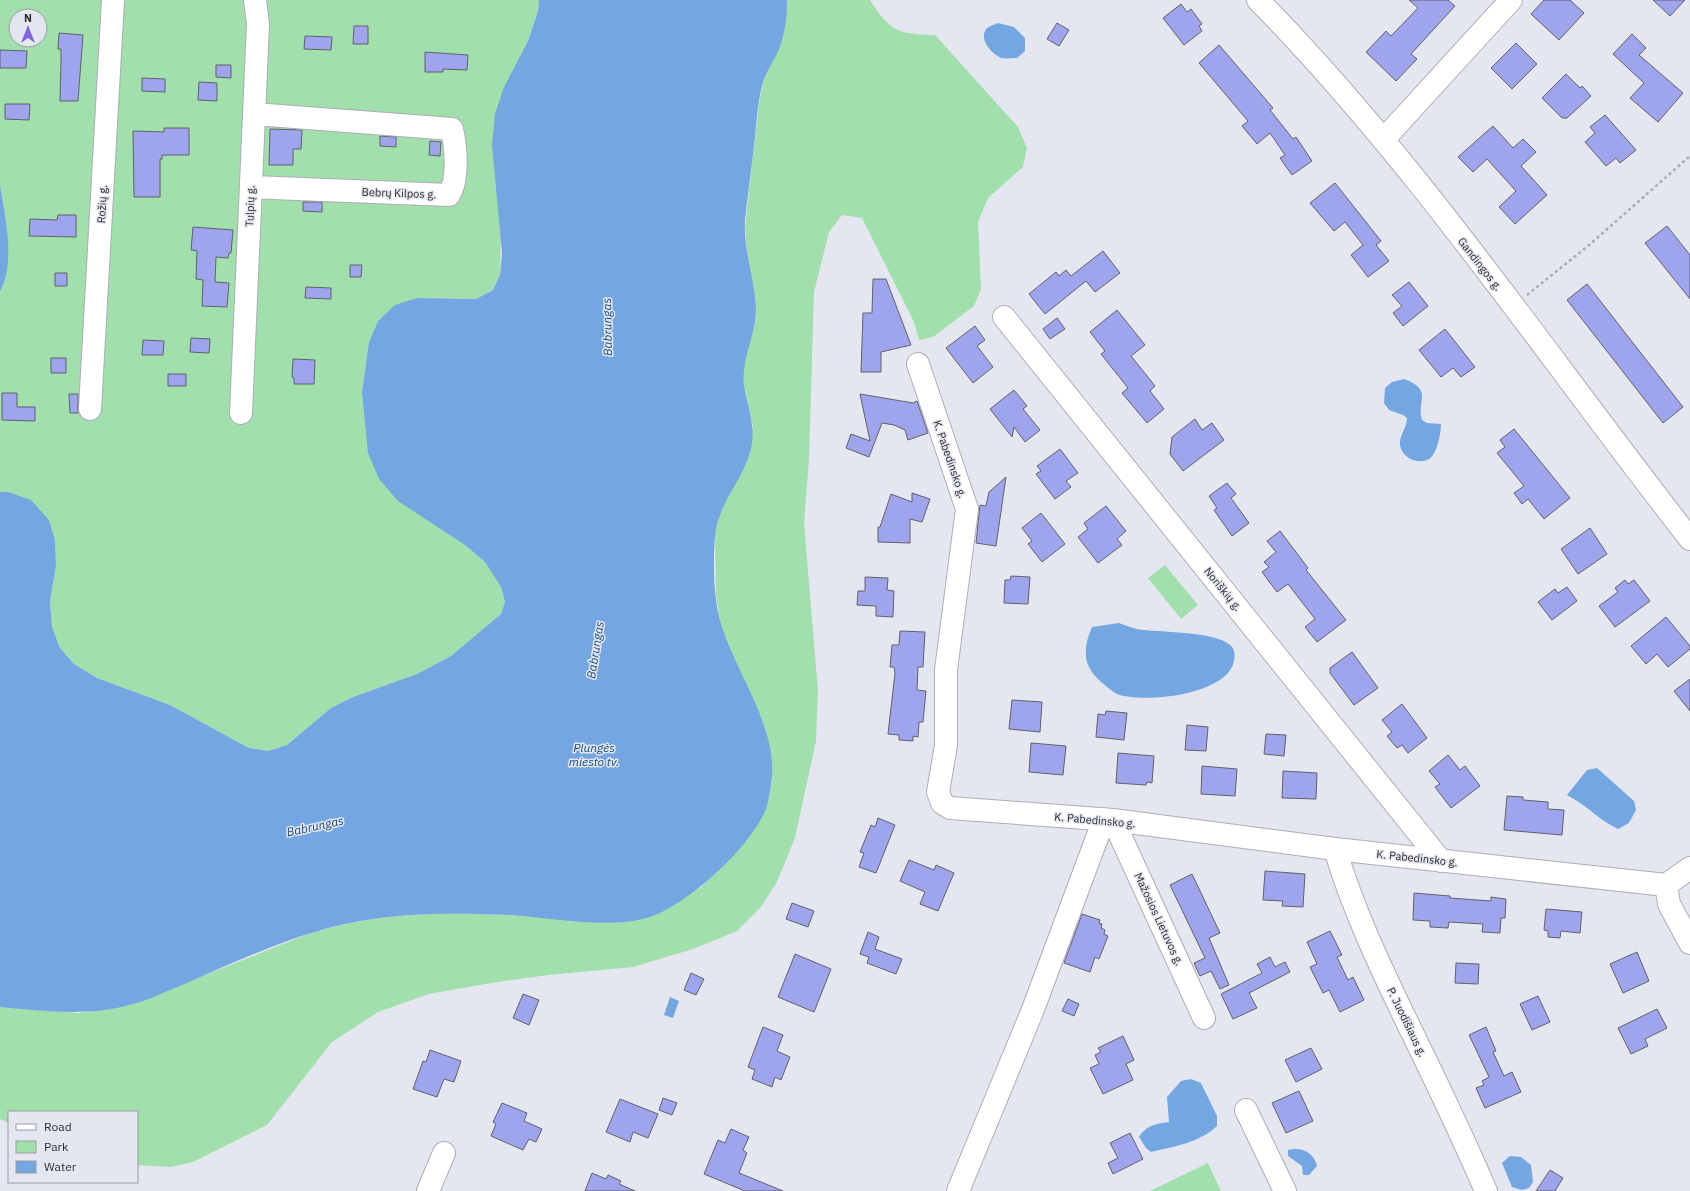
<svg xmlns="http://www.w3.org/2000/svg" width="1690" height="1191" viewBox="0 0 1690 1191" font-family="'IBM Plex Sans',sans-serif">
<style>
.green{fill:#a1dfac;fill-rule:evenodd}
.water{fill:#74a6e2}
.building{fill:#9fa5ed;stroke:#606169}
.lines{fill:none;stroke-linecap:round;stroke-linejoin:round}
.minor-casing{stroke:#acadb6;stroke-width:24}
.path{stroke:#aaabb3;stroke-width:2.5;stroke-dasharray:3 3;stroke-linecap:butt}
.minor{stroke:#fff;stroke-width:22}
.labels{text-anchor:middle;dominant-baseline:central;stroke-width:3;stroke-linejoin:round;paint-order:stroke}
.street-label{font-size:11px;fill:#2c2c30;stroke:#e5e7f0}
.water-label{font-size:12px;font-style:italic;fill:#15487f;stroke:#e5e7f0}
</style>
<rect width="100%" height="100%" fill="#e5e7f0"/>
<path class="green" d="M0,0H539L538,11L528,41L504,87L500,275L493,290L476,299L417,298L378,321L369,342L362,392L465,545L485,562L501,587L505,602L501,614L451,656L417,674L353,697L331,708L287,745L268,751L249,748L170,705L97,678L74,664L60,648L52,627L50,601L56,566L55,540L49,520L8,492H0V292L3,286L7,229L0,184ZM16,16H40V40H16Z
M787,0H870C890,32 899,34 935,35L1018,127L1027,148L1023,167L988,198L978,222L981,289L974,306L933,337L919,340L914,322L862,218L842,215L829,232L814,292L809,459L804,523L818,691L816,741L795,838L776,884L760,908L737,931L693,949L633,967L548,975L491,983L429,994L378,1012L332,1042L267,1125L193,1162L170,1167L137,1165V1112H9V1123L0,1119V1007L79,1013L133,1004L313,932L355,922L393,916L442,913L509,915L661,912L701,887L735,853L753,832L766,808L772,781L766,730L731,653L720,622L716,594L715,534L719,513L746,464L753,426L744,385L743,366L756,318L755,295L747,251L745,227L759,104L764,79L779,48Z
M1165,565L1198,605L1181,619L1148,578Z
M1208,1163L1221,1191H1150Z"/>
<path class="water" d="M539,0H787C787,17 785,34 779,49C775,59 768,69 764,79C758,98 757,118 755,137C752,165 748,193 745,220C743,251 756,281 756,312C755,337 741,359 744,385C747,405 755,423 752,443C747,477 718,501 715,536C713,565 713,599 722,627C738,677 780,731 771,785C770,792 768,802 766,809C751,846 696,896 660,913C620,932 554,918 511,915C460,913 410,912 360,921C297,932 238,961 180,986C164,992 149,1000 133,1004C89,1017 45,1011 0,1007V492H8L31,500L49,520L55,540L56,566L50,601L52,627L60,648L74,664L97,678L170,705L249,748L268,751L287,745L331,708L353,697L417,674L451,656L501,614L505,602L501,587L485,562L465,545L398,501L379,479L368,453L362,392L369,342L378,321L395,305L417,298L476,299L493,290L500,275L502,253L492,145L495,114L504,87L528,41L538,11Z
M998,23L1014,27L1025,38V51L1017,58C1013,58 1006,59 1001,58C992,54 980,41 985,31C987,26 994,25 998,23Z
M0,184C5,218 16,260 0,292Z
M1404,379C1434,390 1416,401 1422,420L1427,423L1441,424C1441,433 1437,454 1429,459C1418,465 1402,458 1400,445C1399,435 1407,428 1407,418L1403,415L1389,410L1384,403L1385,388L1392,382Z
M1119,623C1127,626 1135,629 1143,630C1163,632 1213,632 1229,644C1235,648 1235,655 1234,661C1228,695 1143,704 1117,694C1111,691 1105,685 1100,681C1082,665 1083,648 1092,627Z
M1597,768L1634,801L1636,810L1629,823L1618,829C1599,820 1585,804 1567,795L1587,770Z
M670,997L679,1001L673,1018L664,1015Z
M1191,1079L1201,1083L1217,1116V1126C1201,1142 1173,1147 1151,1152L1146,1148L1139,1137C1146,1125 1156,1124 1169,1122L1167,1097L1181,1081Z
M1294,1149C1305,1148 1315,1155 1317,1166L1309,1175H1303L1302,1166L1288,1156V1150Z
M1510,1156L1521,1157L1531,1165L1533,1182L1529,1188L1522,1190L1512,1187L1502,1163Z"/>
<path class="building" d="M1409,0H1448L1455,6L1411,54L1417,59L1396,81L1366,52L1386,31L1391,36L1418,8Z
M1544,0H1570L1584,13L1559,40L1531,14Z
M1653,0H1685L1670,16Z
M1181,4L1187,12L1191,9L1202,24L1199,26L1202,31L1184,45L1163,18Z
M1057,23L1069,30L1059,46L1047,39Z
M354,26H368V44H353Z
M59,33L83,35L78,101H60L61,63V49H58Z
M1632,34L1646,48L1639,55L1683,93L1658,122L1630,98L1644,83L1613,54Z
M305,36L332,37L331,50L304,49Z
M1516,43L1537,64L1512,89L1491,68Z
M1219,45L1273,108L1270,110L1293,139L1296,137L1312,161L1292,175L1280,158L1285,155L1270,133L1257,144L1242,126L1248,121L1199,63Z
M0,50L27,51L26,68H0Z
M425,52L468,55L467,70L443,69V72H425Z
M216,65H231V78L216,77Z
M1566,74L1580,88L1582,86L1591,96L1567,118H1562L1542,98Z
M142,78L165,79V92L142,91Z
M199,82L217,83V101L198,100Z
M5,104H30L29,120L5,119Z
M1605,115L1636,150L1620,163L1616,158L1606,166L1585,142L1595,133L1590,127Z
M1493,126L1513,148L1523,139L1536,152L1521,166L1547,195L1515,224L1499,207L1516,191L1487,159L1473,172L1458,157Z
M164,128H189V155H162V159H160V197H134L133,131L164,132Z
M270,129L302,130L301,149H293V165H269Z
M380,136L396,137V147L380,146Z
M430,141L441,142L440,156L429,155Z
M1335,183L1381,241L1376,245L1389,261L1368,277L1351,255L1363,245L1345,222L1334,231L1310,203Z
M303,202H322V212L303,211Z
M58,215H76V237L29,236L30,219L57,220Z
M1667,226L1690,255V299L1645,243Z
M193,227L233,230L231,253H229L228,258L216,257L215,282L229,283L227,307L202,306L203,280L196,279L197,251L191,250Z
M1103,251L1120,273L1095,292L1086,281L1045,314L1029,294L1056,272L1059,276L1066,270L1071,276Z
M350,265H362L361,277H350Z
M55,273H67V286H55Z
M873,279H886L911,345L881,352V372H861L863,313H872Z
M1409,282L1428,306L1403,326L1393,313L1402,306L1392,295Z
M1587,284L1683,407L1663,423L1567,300Z
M306,287L331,288V299L305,298Z
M1117,310L1145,345L1131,356L1155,386L1150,391L1164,409L1147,423L1122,393L1128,388L1101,354L1105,351L1090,332Z
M1057,318L1065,329L1050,339L1043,329Z
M975,326L985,340L977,346L993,367L973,383L946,348Z
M1445,329L1475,367L1461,377L1453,368L1441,377L1419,350Z
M191,338L210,339L209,353L190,352Z
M143,340L164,341L163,355H142Z
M51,358H66V373H51Z
M293,359L315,360L314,384H294V378L292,377Z
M168,374H186V386H168Z
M1014,390L1027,406L1023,409L1040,430L1025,442L1014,427L1012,437L990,409Z
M2,393H17V407H35V421L2,420Z
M69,394H78V413H70Z
M860,394L913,403L917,401L928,433L908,440L905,430L894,425L882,423L869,457L846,448L851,434L870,441Z
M1195,419L1202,430L1212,423L1224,440L1183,471L1170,454L1172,437Z
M1514,429L1570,498L1544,519L1528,499L1522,504L1514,493L1524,486L1497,453L1505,447L1500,440Z
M1060,449L1078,473L1066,481L1071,487L1055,499L1036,474L1041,471L1037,466Z
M1006,477L996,546L976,543L980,505L986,506L989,492Z
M1227,483L1236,494L1231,498L1249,523L1232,536L1214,510L1217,508L1209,496Z
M912,493L930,499L922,522L910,519V543L878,542V527H880L891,494L912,502Z
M1106,506L1126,531L1117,539L1122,545L1098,563L1078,537L1088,529L1084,523Z
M1041,513L1065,544L1042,562L1028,544L1032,541L1022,528Z
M1590,528L1607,554L1578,574L1561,549Z
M1280,531L1308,568L1306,570L1346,620L1317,642L1305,627L1315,619L1288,584L1277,592L1262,572L1269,567L1264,562L1276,552L1267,541Z
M1011,576L1030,577L1028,604L1004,603L1005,580H1010Z
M865,577L888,578L887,590L894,591L893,617L876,616V606L857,605L858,591H865Z
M1625,580L1628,584L1634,580L1650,601L1615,627L1599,606L1618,592L1615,588Z
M1567,587L1577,601L1552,620L1538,602L1555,589L1558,593Z
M1666,617L1690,646V649L1668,667L1657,654L1646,664L1631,646Z
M900,631L925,632L923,667H918L917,690L926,691L923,722H919L918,737L913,736V741L899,740V735L888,734L895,673L894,667H890L892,645H899Z
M1352,652L1378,688L1354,705L1330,673V668Z
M1690,679V711L1674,691Z
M1012,700L1042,702L1040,732L1009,729Z
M1402,704L1427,738L1408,753L1402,745L1397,748L1387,736L1392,732L1382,720Z
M1106,711L1127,713L1124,740L1096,737L1098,714L1105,715Z
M1187,725L1208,727L1206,751L1185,750Z
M1266,734L1286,735L1284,756L1264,754Z
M1031,743L1066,746L1063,775L1029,772Z
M1118,753L1154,756L1152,783L1147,782L1146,785L1116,783Z
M1448,755L1460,770L1465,766L1480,786L1451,808L1435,787L1440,784L1429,771Z
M1202,766L1237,769L1235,796L1201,794Z
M1283,771L1317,773L1316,799L1282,798Z
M1507,796L1523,797V800L1548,802V809L1564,810L1562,835L1504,830Z
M878,818L895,825L876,873L859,867L864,853L860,852L871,825L875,827Z
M909,860L934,870L936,865L954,873L938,911L920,904L925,892L900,881Z
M1265,871L1305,874L1303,907L1282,906L1283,901L1263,900Z
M1192,874L1220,933L1209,938L1229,985L1220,989L1211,971L1200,976L1194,963L1205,958L1170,885Z
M1414,893L1450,896V898L1491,901V897L1506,899L1505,918H1501L1500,933L1482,932L1483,924L1449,922L1448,928L1430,927V921L1413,920Z
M792,903L814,911L808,927L786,919Z
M1546,909L1582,912L1580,933L1561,931L1560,938L1548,937V931L1544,930Z
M1082,914L1100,920L1099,923L1102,924L1101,928L1105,930L1104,934L1108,936L1099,959L1095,957L1090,972L1064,963Z
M1330,931L1342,955L1337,957L1348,980L1353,977L1364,1000L1340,1012L1329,990L1323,993L1310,967L1317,964L1307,942Z
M868,932L879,937L875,949L902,959L896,974L867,963L869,957L860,954Z
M1637,952L1649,981L1623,993L1610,964Z
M795,954L831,969L814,1012L778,997Z
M1270,957L1275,967L1285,962L1290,972L1249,993L1257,1008L1233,1019L1221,994L1262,973L1257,964Z
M1456,963L1479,964L1478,984L1455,983Z
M691,973L704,979L696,995L684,990Z
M523,994L539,1000L529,1025L513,1018Z
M1538,996L1550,1022L1532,1030L1520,1004Z
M1068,999L1079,1004L1074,1016L1062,1011Z
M1657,1009L1667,1028L1645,1039L1648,1046L1631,1054L1618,1028Z
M763,1027L783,1035L777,1051L790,1057L781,1080L775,1077L772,1087L752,1079L755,1070L748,1067Z
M1486,1027L1496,1051L1493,1052L1504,1076L1512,1072L1521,1092L1485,1108L1476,1088L1484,1085L1482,1081L1489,1077L1469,1035Z
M1123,1036L1134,1060L1126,1064L1133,1080L1103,1094L1090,1068L1099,1064L1095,1055L1101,1052L1098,1048Z
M1311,1048L1322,1069L1296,1082L1285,1060Z
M430,1050L461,1061L454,1082L444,1079L437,1097L413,1089L423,1061L426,1062Z
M1299,1091L1313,1121L1286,1133L1272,1103Z
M663,1098L677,1103L672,1115L659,1110Z
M620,1099L658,1114L648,1138L633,1132L630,1142L606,1132Z
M502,1103L527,1113L524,1121L542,1129L536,1142L529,1139L523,1150L491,1136L496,1124L493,1122Z
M731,1129L749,1137L743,1150L747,1153L739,1173L783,1191H745L704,1174L718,1140L725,1143Z
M1130,1133L1143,1159L1113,1174L1108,1163L1118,1158L1110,1143Z
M1550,1170L1563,1178L1555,1191H1536Z
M592,1173L606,1179L608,1175L621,1181L619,1184L635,1191H585Z"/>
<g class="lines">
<g class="minor-casing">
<path id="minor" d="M1258,0C1419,164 1548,358 1690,539
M1384,139L1511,0
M251,187L449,195C459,179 456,147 452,129L254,114
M1004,317L1441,861
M918,364L967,509L946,670V745L938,792L942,803L950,808L1113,820L1335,849L1666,885L1690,868
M90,409L113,0
M241,413L258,24L255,0
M1113,820L1204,1018
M1335,849C1353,909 1379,964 1406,1020C1434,1077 1461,1133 1486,1191
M1666,885L1669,904L1690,943
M1246,1110L1285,1191
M428,1191L444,1153
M958,1191L1032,1012L1104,819"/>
</g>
<path class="path" d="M1527,295L1588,246L1690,156"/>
<use href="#minor" class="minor"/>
</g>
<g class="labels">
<g class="street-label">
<text transform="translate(399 193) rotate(2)">Bebrų Kilpos g.</text>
<text transform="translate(102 204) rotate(-87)">Rožių g.</text>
<text transform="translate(250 206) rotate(-88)">Tulpių g.</text>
<text transform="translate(1480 264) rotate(52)">Gandingos g.</text>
<text transform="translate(950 459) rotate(71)">K. Pabedinsko g.</text>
<text transform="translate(1223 589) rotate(51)">Noriškių g.</text>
<text transform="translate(1095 820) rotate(5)">K. Pabedinsko g.</text>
<text transform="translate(1417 858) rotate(6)">K. Pabedinsko g.</text>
<text transform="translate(1159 919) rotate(65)">Mažosios Lietuvos g.</text>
<text transform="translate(1407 1022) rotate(64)">P. Juodišiaus g.</text>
</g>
<g class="water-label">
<text transform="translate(607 327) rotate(-91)">Babrungas</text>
<text transform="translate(595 650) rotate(-81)">Babrungas</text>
<text x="594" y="747">Plungės<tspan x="594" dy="14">miesto tv.</tspan></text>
<text transform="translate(315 826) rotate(-12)">Babrungas</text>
</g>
</g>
<rect x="8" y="1111" width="130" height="72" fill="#e5e7f0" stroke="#9b9ca3"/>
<rect x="16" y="1124" width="20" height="6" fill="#ffffff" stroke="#9b9ca3"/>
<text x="44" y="1131" font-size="12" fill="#2c2c30">Road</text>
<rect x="16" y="1141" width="20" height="12" fill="#a1dfac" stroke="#9b9ca3"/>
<text x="44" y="1151" font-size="12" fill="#2c2c30">Park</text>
<rect x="16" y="1161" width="20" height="12" fill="#74a6e2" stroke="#9b9ca3"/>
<text x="44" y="1171" font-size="12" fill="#2c2c30">Water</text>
<g transform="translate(28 28)"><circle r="19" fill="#e5e7f0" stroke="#9b9ca3"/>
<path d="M0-3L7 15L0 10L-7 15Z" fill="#7e65e0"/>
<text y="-6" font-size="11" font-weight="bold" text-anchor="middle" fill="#2c2c30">N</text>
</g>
</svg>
